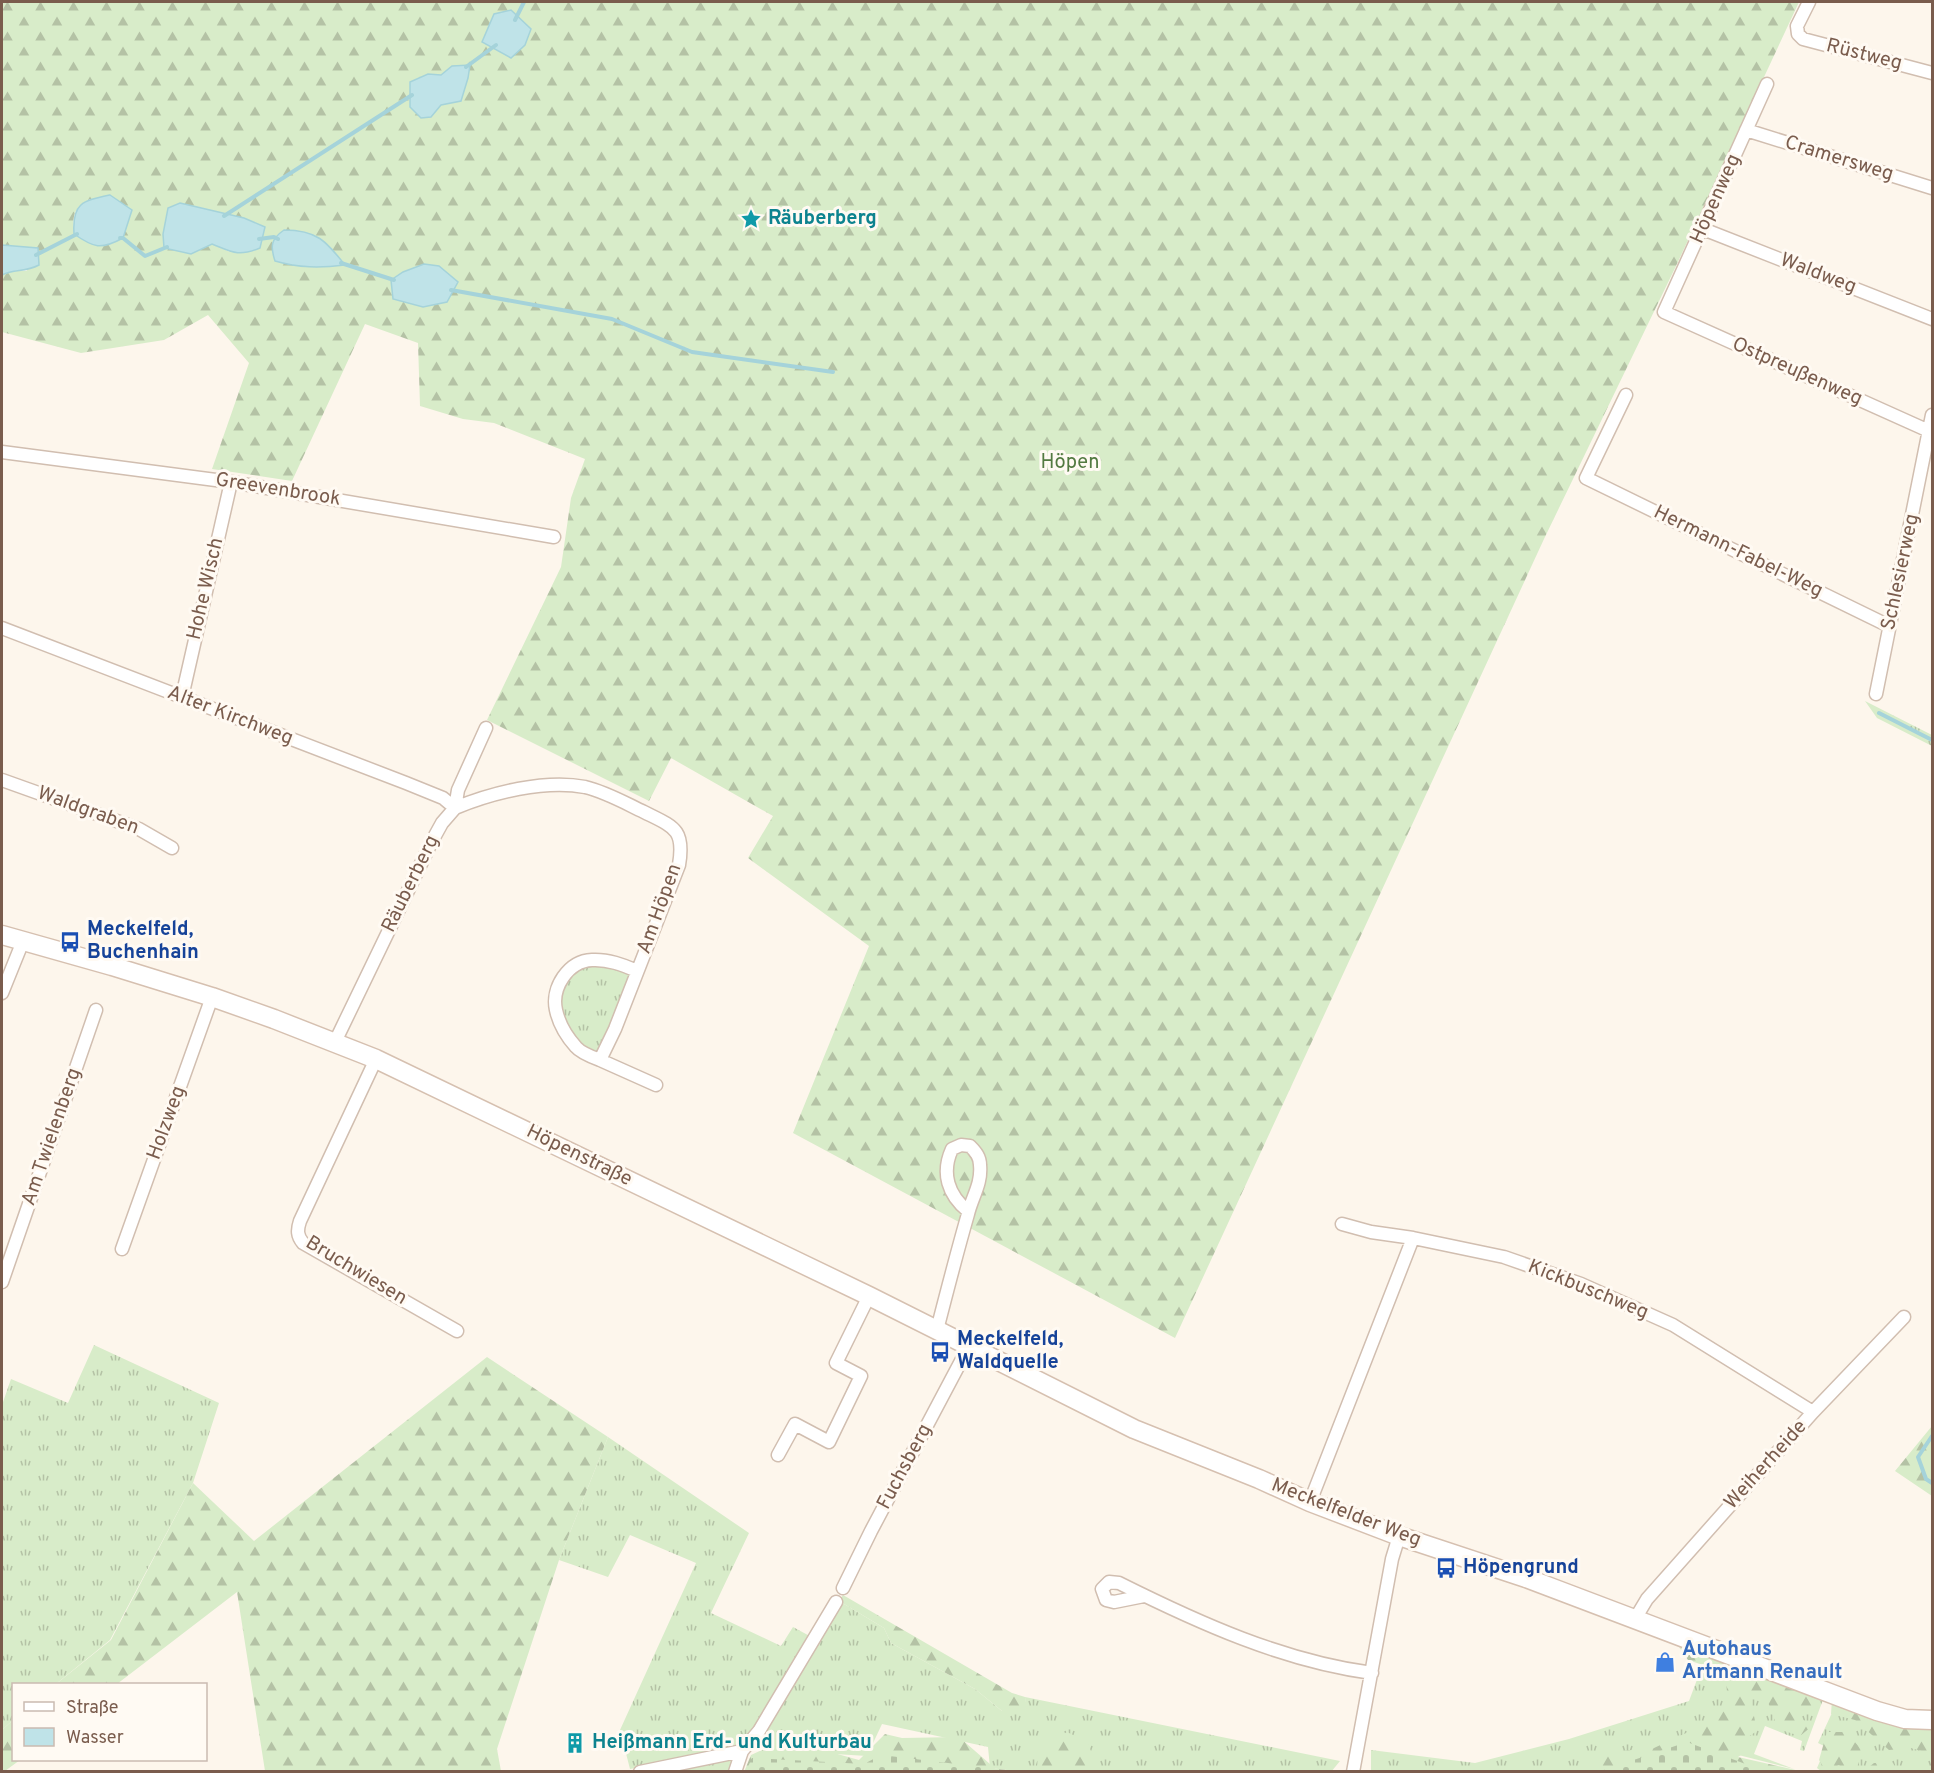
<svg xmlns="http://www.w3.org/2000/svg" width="1934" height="1773" viewBox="0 0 1934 1773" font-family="Overpass,sans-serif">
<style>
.grass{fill:url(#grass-tufts)}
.forest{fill:url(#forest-firs);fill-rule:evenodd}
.cemetery{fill:url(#cemetery-stones)}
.water{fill:#bfe3e8;stroke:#a5d3da;stroke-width:1.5}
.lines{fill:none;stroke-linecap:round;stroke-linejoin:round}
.stream{stroke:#a5d3da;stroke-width:4}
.minor-casing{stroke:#d1beb0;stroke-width:15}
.secondary-casing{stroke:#d6c0b0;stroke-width:21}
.minor{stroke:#fff;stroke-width:12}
.secondary{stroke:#fff;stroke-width:18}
.labels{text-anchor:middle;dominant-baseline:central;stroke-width:6;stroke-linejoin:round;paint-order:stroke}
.street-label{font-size:20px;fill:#7a5c4d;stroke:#fffaf3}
.culture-label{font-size:20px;font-weight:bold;fill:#0d838f;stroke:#fffaf3;text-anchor:start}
.park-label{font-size:20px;fill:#537a41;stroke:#fffaf3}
.transit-label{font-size:20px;font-weight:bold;fill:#164399;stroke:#fffaf3;text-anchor:start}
.shop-label{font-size:20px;font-weight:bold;fill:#366cbe;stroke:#fffaf3;text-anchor:start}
</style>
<defs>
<pattern id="grass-tufts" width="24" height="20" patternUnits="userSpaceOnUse" patternTransform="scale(1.5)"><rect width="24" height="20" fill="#d8ecc9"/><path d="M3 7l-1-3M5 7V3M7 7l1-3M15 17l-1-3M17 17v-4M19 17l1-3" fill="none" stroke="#b4c2a5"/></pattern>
<pattern id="forest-firs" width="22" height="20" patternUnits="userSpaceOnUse" patternTransform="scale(1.5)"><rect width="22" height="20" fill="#d8ecc9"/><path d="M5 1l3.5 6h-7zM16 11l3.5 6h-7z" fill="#b4c2a5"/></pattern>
<pattern id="cemetery-stones" width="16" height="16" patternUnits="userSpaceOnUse" patternTransform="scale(1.5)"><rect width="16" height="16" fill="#d8ecc9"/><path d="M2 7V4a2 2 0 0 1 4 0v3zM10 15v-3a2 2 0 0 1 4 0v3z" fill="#b4c2a5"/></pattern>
</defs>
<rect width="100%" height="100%" fill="#fdf6ec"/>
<path class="grass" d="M1865,701L1932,735V746L1877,718Z
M591,960L636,971L600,1060L578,1049L556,1011L561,981Z
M94,1345L219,1403L193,1483L110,1640L56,1684H14L13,1720L2,1730V1405L11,1379L68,1403Z
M608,1437L749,1533L711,1613L781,1646L793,1627L817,1640L839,1601L884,1628L891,1643L975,1689L1002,1711L1026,1708L1025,1697L1340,1761L1331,1772L1015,1771L990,1768L988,1747L882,1724L867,1756L738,1748L630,1769L620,1730L696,1563L630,1535L608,1577L559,1560Z
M1707,1653L1824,1697L1804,1751L1800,1750L1802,1741L1765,1726L1754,1754L1794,1769L1687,1742L1601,1771L1371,1772V1750L1475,1763L1569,1739L1689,1701Z
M1837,1702L1932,1724V1771L1822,1772L1817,1768L1826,1747L1818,1743Z
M733,1759L729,1771H672Z"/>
<path class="forest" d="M2,2H1799L1676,266L1544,539L1175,1338L793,1133L869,946L748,858L773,816L671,758L649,801L487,720L561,567L571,498L585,459L494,423L463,419L420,406L418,343L365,324L292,481L212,469L249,363L208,315L164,340L81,353L2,332V275L9,271H27L12,245H2ZM428,74L441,75V105L431,117ZM90,199L74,234C73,216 72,209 90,199ZM168,209L230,252L212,244L191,254Z
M487,1357L608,1437L559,1560L497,1749L501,1771H265L237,1592L117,1684H56L111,1640L193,1483L254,1541Z
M1932,1426V1496L1895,1471Z
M843,1595L1012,1693L1025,1697L1027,1708L1013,1714L1002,1711L975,1689L891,1643L884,1628L839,1601Z
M1679,1647L1821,1697L1818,1708H1801L1799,1717L1812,1726L1800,1736L1778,1729L1765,1694L1749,1691L1757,1731L1740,1742L1746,1752L1738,1757L1800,1771L1582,1772L1611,1752L1654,1748L1714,1720L1728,1701L1726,1682L1700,1664L1688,1660Z
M1832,1699L1932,1727V1754L1911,1748L1889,1750L1855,1720L1831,1714Z
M13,1720L14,1760H20L5,1771H2V1730Z
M1067,1732L1088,1742L1097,1771H1037L1038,1749Z
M1827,1732H1846L1861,1749L1857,1769L1864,1771L1874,1763H1893L1897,1771H1845L1839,1765L1826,1771L1819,1760Z
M885,1734L902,1738L959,1737L998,1771L744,1772L751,1755L775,1744L823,1750L859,1760Z"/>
<path class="cemetery" d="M1687,1742L1764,1771H1601Z
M881,1755L1015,1771H746L752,1758L864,1764Z"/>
<path class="water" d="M511,10L531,29L525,45L511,58L482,42L494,14Z
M470,65L468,78L461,101L441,105L431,117L421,118L410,107V82L428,74L441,75L452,66Z
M110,195L132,210L123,238C101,250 94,248 74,234C72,203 82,201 110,195Z
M180,203L244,218L265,227L260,248C238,257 232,252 212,244L191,254L164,248L163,234L168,208Z
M284,230C317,230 326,241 345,265C320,268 299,268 275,261C270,246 271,239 284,230Z
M2,245L38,248L39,265C24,273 15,268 2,275Z
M424,264L439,266L458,282L447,302L423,307L393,299L391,280L403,272Z"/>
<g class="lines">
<path class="stream" d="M515,20L524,2
M466,67L496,45
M224,216L412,95
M120,238H123L145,256L167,247
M259,239L274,237L278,239
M36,255L77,234
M341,263L394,280
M451,290L612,319L692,352L833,372
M1879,713L1932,740
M1932,1436L1918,1457L1926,1479L1932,1483"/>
<g class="minor-casing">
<path id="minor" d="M1809,2L1797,26L1798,34L1803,39L1932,73
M1767,84L1664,312L1929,431
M1746,130L1932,188
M1703,229L1932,319
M1626,395L1586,478L1889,626
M2,452L231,482L554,537
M2,628L406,783L443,798L455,808
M1876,694L1932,415
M182,697L231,482
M2,780L139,829L172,848
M455,808C491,793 545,779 585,787C606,792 625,803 644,812C674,827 685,829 679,865L615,1029L600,1060C592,1057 581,1053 576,1047C567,1037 559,1024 556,1010C551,988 568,961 592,960C608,959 623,965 637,971
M2,993L23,941
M335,1042L431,843L442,823L455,808L458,790L486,728
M376,1059L300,1221C297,1230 297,1236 303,1243L457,1331
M600,1060L656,1085
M1342,1224L1371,1232L1413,1238L1504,1257L1581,1284L1673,1325L1813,1412
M122,1249L212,997
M2,1282L96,1010
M937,1330C947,1291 957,1252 968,1214C972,1197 982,1184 980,1165C980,1157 976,1152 970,1146L961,1145L952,1149C941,1173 948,1195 968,1211
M778,1455L795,1424L829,1442L861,1376L836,1363L869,1296
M1310,1502L1413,1238
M843,1588L871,1531L969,1346
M1144,1596L1114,1602L1106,1600L1102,1589L1109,1582L1119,1583C1199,1623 1283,1661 1372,1673
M1635,1619L1647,1599L1813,1412L1904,1317
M640,1772L742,1751
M735,1772L742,1751L759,1731L836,1602
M1353,1772L1392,1559L1399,1536"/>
</g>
<g class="secondary-casing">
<path id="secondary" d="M2,935L112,966L212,997L274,1019L376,1059L869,1296L1134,1429L1259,1479L1310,1502L1399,1536L1526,1578L1877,1711L1905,1719L1932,1720"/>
</g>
<use href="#minor" class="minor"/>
<use href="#secondary" class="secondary"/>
</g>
<defs>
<g id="sight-bare" transform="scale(1.62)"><path d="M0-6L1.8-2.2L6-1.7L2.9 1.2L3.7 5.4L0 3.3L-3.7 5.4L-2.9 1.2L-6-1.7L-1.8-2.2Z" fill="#0f9aa8" stroke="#fffaf3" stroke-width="2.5" paint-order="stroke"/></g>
<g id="bus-bare" transform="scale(1.62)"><path d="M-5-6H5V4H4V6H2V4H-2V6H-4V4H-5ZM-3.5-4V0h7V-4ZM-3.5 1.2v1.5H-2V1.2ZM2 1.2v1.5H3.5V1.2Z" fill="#1a4fb4" stroke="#fffaf3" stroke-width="2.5" paint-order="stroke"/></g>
<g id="shop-bare" transform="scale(1.62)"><path d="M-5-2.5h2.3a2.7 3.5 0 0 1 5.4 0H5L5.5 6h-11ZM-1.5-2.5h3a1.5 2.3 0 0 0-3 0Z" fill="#3f7fe0" stroke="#fffaf3" stroke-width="2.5" paint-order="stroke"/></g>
<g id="building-bare" transform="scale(1.62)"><path d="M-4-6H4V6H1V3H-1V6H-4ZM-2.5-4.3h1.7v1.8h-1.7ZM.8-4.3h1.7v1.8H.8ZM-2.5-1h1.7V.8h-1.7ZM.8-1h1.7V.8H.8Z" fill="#0f9aa8" stroke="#fffaf3" stroke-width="2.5" paint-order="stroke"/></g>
</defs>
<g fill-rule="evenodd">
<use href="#sight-bare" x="751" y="219"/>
<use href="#bus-bare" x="70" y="942"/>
<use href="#bus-bare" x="940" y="1352"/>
<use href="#bus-bare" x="1446" y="1568"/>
<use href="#shop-bare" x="1665" y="1662"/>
<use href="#building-bare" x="575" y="1743"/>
</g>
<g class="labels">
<g class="street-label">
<text transform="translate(1864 55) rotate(14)">Rüstweg</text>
<text transform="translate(1839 159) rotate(17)">Cramersweg</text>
<text transform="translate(1716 199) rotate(-66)">Höpenweg</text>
<text transform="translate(1818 274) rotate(21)">Waldweg</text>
<text transform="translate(1797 372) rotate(24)">Ostpreußenweg</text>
<text transform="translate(278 490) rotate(9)">Greevenbrook</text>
<text transform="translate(1738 552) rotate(26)">Hermann-Fabel-Weg</text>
<text transform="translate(1901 572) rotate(-78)">Schlesierweg</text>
<text transform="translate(206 589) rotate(-77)">Hohe Wisch</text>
<text transform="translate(230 716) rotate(21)">Alter Kirchweg</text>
<text transform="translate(88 811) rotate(20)">Waldgraben</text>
<text transform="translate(411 884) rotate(-64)">Räuberberg</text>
<text transform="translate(660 909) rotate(-70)">Am Höpen</text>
<text transform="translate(167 1123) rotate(-70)">Holzweg</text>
<text transform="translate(52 1137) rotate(-71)">Am Twielenberg</text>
<text transform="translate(579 1156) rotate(26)">Höpenstraße</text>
<text transform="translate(356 1271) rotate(31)">Bruchwiesen</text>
<text transform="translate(1588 1290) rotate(22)">Kickbuschweg</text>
<text transform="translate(1766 1465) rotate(-48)">Weiherheide</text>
<text transform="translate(905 1467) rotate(-62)">Fuchsberg</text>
<text transform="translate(1346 1513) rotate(21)">Meckelfelder Weg</text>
</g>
<g class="culture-label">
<text x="768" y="219">Räuberberg</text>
<text x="592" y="1743">Heißmann Erd- und Kulturbau</text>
</g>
<g class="park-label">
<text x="1070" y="463">Höpen</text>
</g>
<g class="transit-label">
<text x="87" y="930">Meckelfeld,<tspan x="87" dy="23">Buchenhain</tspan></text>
<text x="957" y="1340">Meckelfeld,<tspan x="957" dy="23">Waldquelle</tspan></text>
<text x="1463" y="1568">Höpengrund</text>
</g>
<g class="shop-label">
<text x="1682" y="1650">Autohaus<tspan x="1682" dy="23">Artmann Renault</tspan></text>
</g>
</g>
<rect width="1934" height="1773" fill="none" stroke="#7a5c4d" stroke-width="6"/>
<rect x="12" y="1683" width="195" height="78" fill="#fffaf3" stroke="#cabbb1" stroke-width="1.5"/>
<rect x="24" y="1702" width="30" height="9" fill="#ffffff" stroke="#cabbb1" stroke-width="1.5"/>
<text x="66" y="1713" font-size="18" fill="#7a5c4d">Straße</text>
<rect x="24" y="1728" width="30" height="18" fill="#bfe3e8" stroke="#cabbb1" stroke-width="1.5"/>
<text x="66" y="1743" font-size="18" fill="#7a5c4d">Wasser</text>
</svg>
